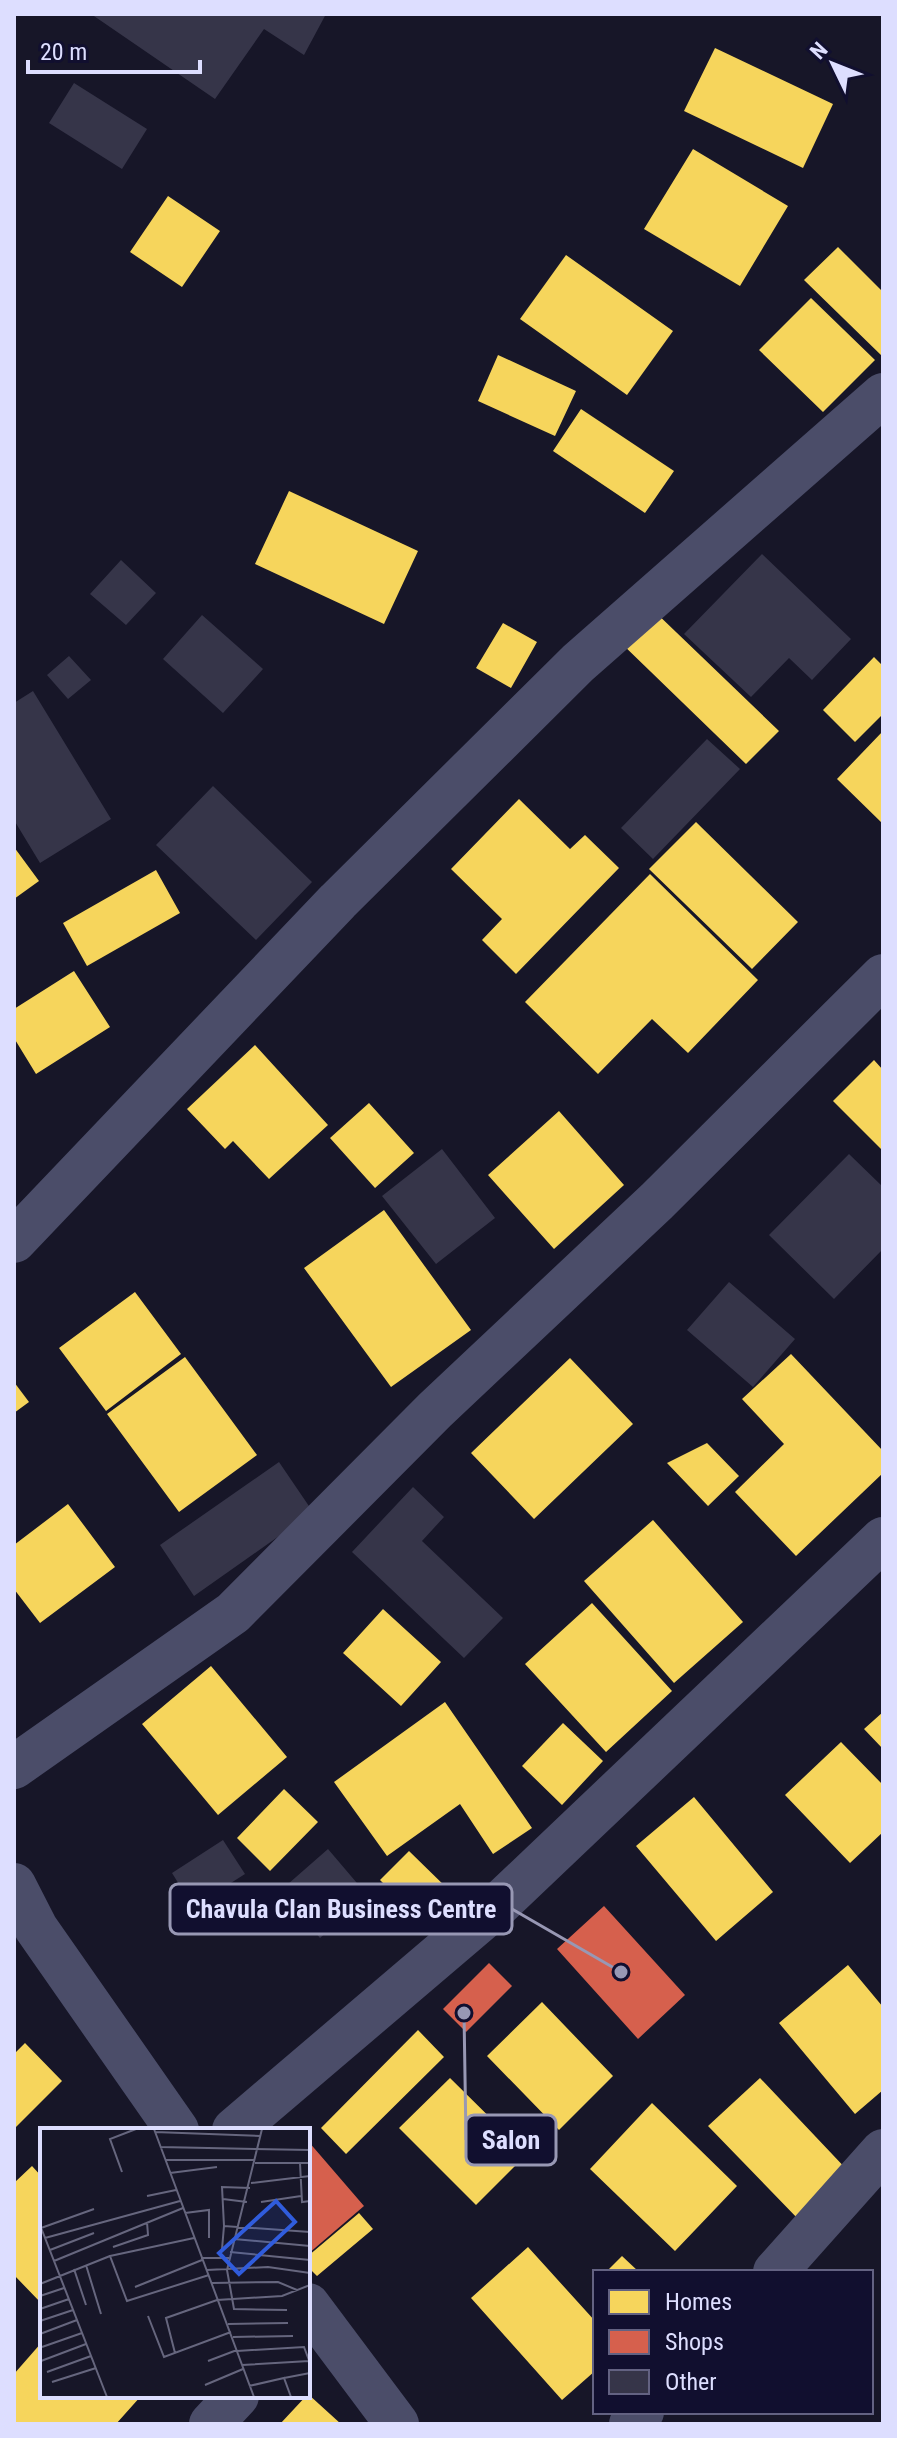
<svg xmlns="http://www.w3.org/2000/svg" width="897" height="2438" viewBox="0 0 897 2438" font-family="'Roboto Condensed',sans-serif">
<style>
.homes{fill:#f6d55c}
.shops{fill:#d6604d}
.building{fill:#363549}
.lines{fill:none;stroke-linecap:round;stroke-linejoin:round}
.minor{stroke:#4b4d69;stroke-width:44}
.inset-road{fill:none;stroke:#66667e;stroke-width:2}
.view{fill:#305cdc;fill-opacity:0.15;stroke:#305cdc;stroke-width:4}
.inset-edge{fill:none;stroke:#dddeff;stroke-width:4}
.leader{fill:none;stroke:#9898b4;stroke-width:3}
.callout-dot{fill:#9898b4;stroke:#110f2f;stroke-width:3}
.callout{fill:#110f2f;stroke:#9898b4;stroke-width:3}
.callout-label{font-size:26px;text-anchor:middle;font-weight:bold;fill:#dddeff}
</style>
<rect width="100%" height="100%" fill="#171628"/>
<path class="homes" d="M715,48L833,104L803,168L684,111Z
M693,149L788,206L740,286L644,229Z
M168,196L220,231L182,287L130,252Z
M838,247L883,292V357L804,280Z
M566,255L673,331L627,395L520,319Z
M811,298L875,360L823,412L759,350Z
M498,355L576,391L555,436L478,401Z
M581,409L674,471L645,513L553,451Z
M289,491L418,551L384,624L255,564Z
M651,608L779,731L746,764L619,641Z
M503,623L537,642L511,688L476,668Z
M874,657L883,666V714L855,742L823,710Z
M883,731V824L837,779Z
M519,799L570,849L585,835L619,868L516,974L482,940L502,919L451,869Z
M696,822L798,922L752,969L649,869Z
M14,847L39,881L14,899Z
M156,870L180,913L87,966L63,923Z
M650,874L758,980L688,1053L652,1019L598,1074L525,1002Z
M74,971L110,1027L36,1074L14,1038V1009Z
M255,1045L328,1125L269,1179L233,1141L225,1149L187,1109Z
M874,1060L883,1070L881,1149L833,1101Z
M369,1103L414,1153L375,1188L330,1138Z
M559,1111L624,1185L554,1249L488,1175Z
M384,1210L471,1330L391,1387L304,1268Z
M135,1292L181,1354L106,1411L59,1348Z
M791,1354L883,1451V1473L796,1556L735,1492L784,1444L742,1399Z
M185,1357L257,1455L179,1512L107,1414Z
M570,1358L633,1424L534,1519L471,1453Z
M14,1382L29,1402L14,1413Z
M707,1443L739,1476L708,1506L667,1463Z
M68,1504L115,1567L40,1623L14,1589V1545Z
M653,1520L743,1622L674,1683L584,1581Z
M592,1603L672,1691L606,1752L525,1664Z
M383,1609L441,1662L401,1706L343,1653Z
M211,1666L287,1757L218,1815L142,1724Z
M445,1702L532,1828L493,1854L460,1804L387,1856L334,1782Z
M883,1712V1749L864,1729Z
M563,1723L603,1761L562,1805L522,1766Z
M841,1742L883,1785V1832L850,1863L785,1795Z
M284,1789L318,1822L270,1871L237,1838Z
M694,1797L773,1892L716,1941L636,1846Z
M409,1851L452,1893L423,1923L380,1880Z
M848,1965L883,2007V2090L855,2114L779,2023Z
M542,2002L613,2076L559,2130L487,2056Z
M418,2030L444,2057L346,2154L321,2128Z
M25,2043L62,2081L14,2129V2054Z
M450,2078L527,2154L476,2205L399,2128Z
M760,2078L850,2173L800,2221L708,2126Z
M652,2103L737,2186L675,2251L590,2169Z
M32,2166L42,2177V2304L14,2275V2183Z
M359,2213L373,2229L317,2276L308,2267V2256Z
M528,2247L595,2321V2371L562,2400L471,2298Z
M622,2256L639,2272H606Z
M42,2342V2396H141L116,2424H14V2374Z
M308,2394L341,2424H280Z"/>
<path class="shops" d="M604,1906L685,1995L638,2039L557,1949Z
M489,1963L512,1986L466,2032L443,2009Z
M308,2141L364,2206L308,2254Z"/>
<path class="building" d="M91,14H326L304,55L264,29L215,99Z
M74,83L147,129L122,169L49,123Z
M762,554L851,639L812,680L789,658L751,697L684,634Z
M121,560L156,593L126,625L90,594Z
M202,615L263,669L223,713L163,659Z
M69,656L91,680L68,699L47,675Z
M33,691L111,819L40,863L14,820V703Z
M707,739L740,769L653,859L621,828Z
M213,786L312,882L256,940L156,845Z
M442,1149L495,1218L436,1264L382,1196Z
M849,1154L883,1187V1249L834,1299L769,1235Z
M729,1282L795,1339L753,1387L687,1330Z
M279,1462L313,1512L194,1596L160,1545Z
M413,1487L444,1517L422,1541L503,1618L464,1658L352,1552Z
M223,1840L245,1874L193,1907L172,1873Z
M328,1849L368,1896L320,1938L280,1891Z"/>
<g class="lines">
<path class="minor" d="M14,1241L338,901L578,663L883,395
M14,1767L233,1613L435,1410L657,1201L883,976
M14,1885L36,1928L177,2130
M234,2130L498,1905L883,1539
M775,2272L883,2151
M308,2305L397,2424
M211,2424L237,2396
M631,2424L642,2412"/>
</g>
<g transform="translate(40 2128)">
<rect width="270" height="270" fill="#171628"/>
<path class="inset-road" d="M114,1L214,269M222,1L187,142L194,181L247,182M115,4L220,8M120,19L270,22M125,32H215M215,35H270M260,35L262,74L270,73M82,44L70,11L96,1M130,45L177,39M211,55L270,48M107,68L136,62M183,71L207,74M221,74L261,68M145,85L169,82V110M0,97L67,269M184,98L182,59L210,60M1,100L54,81M5,110L140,73M154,110L70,128L87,173L169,147M194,111L270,118M73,119L108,107L107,94M182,121L184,98L270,104M10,122L54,105M190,124L270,132M161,130H189M14,133L143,80M46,137L61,186M34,141L46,177M167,142L228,139L270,145M172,155L238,154L257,162M0,156L70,128M95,159L162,132M0,168L24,160M0,181L29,171M108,188L124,229L191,204M0,193L33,182M188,196L248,195M0,206L37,192M193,209L253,208M2,219L42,205M197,223L264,219L270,235M135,225L126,190L177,172L242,168L270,157M1,233L46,216M168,233L197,222M202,237L269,233M7,244L51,228M244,250L270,245M12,254L56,240M165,257L203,241M209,258L244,250L251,269"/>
<path class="view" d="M236,73L255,94L199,146L179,125Z"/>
<rect width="270" height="270" class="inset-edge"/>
</g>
<path class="leader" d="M621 1972L512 1909M464 2013L466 2140"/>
<g class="callout-dot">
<circle cx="621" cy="1972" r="8"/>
<circle cx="464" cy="2013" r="8"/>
</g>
<g class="callout">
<rect x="170" y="1884" width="342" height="50" rx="8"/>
<rect x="466" y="2115" width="90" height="50" rx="8"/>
</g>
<g class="callout-label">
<text x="341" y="1918">Chavula Clan Business Centre</text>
<text x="511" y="2149">Salon</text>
</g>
<rect width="897" height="2438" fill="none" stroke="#dddeff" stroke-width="32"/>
<rect x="593" y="2270" width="280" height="144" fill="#110f2f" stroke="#636282" stroke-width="2"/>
<rect x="609" y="2290" width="40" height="24" fill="#f6d55c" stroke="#636282" stroke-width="2"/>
<text x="665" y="2310" font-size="24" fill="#dddeff">Homes</text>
<rect x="609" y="2330" width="40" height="24" fill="#d6604d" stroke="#636282" stroke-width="2"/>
<text x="665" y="2350" font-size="24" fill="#dddeff">Shops</text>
<rect x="609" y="2370" width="40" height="24" fill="#363549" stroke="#636282" stroke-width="2"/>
<text x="665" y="2390" font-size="24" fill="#dddeff">Other</text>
<g transform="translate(833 64) rotate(313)" stroke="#110f2f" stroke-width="6" paint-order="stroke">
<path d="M0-6L14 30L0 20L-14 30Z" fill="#dddeff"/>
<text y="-12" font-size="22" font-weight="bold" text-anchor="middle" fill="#dddeff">N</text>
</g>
<path d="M28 60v12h172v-12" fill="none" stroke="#dddeff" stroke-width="4"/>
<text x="40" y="60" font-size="24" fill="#dddeff" stroke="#110f2f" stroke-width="6" paint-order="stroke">20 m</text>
</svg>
